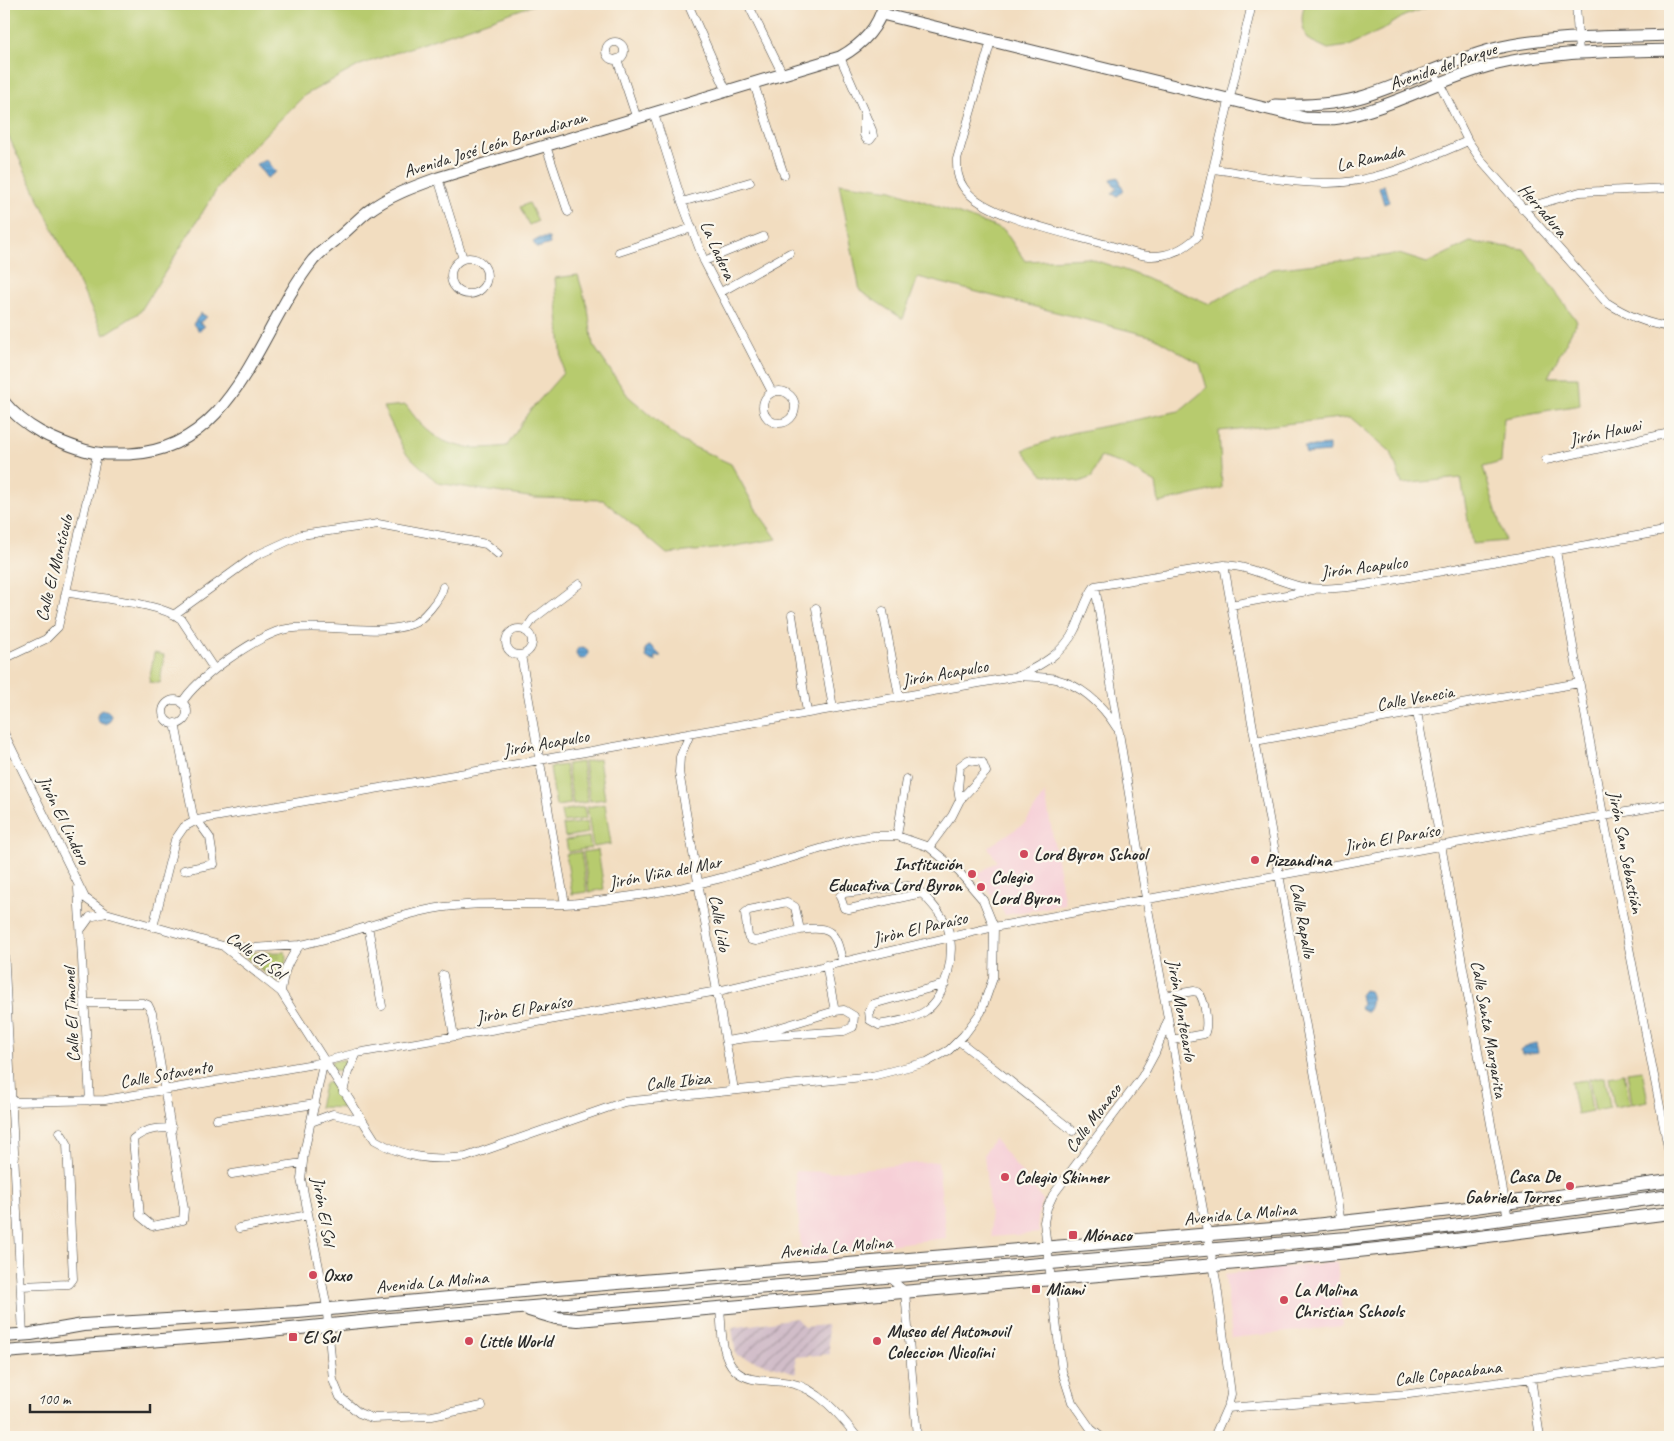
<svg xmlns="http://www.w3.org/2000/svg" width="1674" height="1441" viewBox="0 0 1674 1441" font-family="Caveat,sans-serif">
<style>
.built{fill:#f6cfd7}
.industrial{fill:url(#industrial-furrows)}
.grass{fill:#b7cb6e;stroke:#717b4c}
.park{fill:url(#park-tufts);stroke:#717b4c}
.water{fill:url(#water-rules);stroke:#44667e}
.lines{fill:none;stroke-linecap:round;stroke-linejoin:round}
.street-casing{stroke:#494641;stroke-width:9}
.secondary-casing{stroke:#494641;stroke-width:13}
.primary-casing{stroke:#494641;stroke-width:14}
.street{stroke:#fff;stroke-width:8}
.secondary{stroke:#fff;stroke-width:11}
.primary{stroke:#fff;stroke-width:12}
.poi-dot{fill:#d1495b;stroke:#fbf7ec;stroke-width:2}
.labels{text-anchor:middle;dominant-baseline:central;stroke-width:4.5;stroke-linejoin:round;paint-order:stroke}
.street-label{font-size:18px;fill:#2b2b2b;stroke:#fbf7ec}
.poi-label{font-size:18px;font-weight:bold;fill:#2b2b2b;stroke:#fbf7ec;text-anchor:start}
</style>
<defs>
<pattern id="industrial-furrows" width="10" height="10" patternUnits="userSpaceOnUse" patternTransform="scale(1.25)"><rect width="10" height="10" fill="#d1bdc9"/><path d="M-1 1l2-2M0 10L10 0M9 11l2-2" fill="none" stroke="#aa9aa3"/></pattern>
<pattern id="park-tufts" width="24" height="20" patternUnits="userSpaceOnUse" patternTransform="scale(1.25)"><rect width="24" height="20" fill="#b7cb6e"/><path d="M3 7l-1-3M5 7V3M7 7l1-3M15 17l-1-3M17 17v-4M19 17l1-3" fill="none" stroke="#9eae5f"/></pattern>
<pattern id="water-rules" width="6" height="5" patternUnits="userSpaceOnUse" patternTransform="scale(1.25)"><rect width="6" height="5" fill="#5ea0d2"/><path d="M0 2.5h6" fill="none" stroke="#4e83ab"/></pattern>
</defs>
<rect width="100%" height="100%" fill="#fbf7ec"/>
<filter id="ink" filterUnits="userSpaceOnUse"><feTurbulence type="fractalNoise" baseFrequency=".02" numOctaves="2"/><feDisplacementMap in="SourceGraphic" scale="10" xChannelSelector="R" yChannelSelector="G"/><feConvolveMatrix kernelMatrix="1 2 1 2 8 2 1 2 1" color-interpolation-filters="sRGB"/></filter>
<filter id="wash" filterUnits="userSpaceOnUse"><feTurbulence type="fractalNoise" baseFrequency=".0096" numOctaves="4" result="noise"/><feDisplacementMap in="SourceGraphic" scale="20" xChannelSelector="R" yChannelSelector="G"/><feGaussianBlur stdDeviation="1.12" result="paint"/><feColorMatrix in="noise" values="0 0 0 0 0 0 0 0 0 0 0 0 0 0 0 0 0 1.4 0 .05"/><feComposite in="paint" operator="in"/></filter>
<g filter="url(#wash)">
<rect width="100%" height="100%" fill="#f2ddc0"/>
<path class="built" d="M1045,793L1065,904L1005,915L978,874L997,861L988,847L1025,823Z
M994,1138L1043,1200L1037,1217L1039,1233L992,1237L984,1154Z
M938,1161L946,1238L827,1252L828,1258L802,1260L795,1171L830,1172Z
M1337,1262L1343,1326L1232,1338L1225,1274Z"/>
<path class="industrial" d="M796,1318L804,1327L827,1325L830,1354L795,1357L796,1373L736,1355L732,1328Z"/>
<path class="grass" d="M11,4H536L360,65L305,95L229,170L140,312L104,335L4,127V8Z
M1305,4H1436L1404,16L1382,30L1348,46L1328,49L1307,39C1302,27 1300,16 1305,4Z
M839,183L892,190L1004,230L1025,261L1088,258L1130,272L1210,304L1273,269L1399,254L1427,263L1470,242L1524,249L1577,321L1548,377H1578L1580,405L1504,418L1501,462L1483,467L1505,541L1472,544L1461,478L1402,484L1391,452L1350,417L1219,431L1222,488L1159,503L1156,483L1123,464L1100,457L1092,477L1079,482L1042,474L1023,450L1071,433L1179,411L1207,388L1200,364L1154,337L918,277L903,319L860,291Z
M529,203L538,221L529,225L520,207Z
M578,275L588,309L593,345L628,396L681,441L731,464L757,511L777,539L724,548L667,554L603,500L535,498L438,483L405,452L383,407L406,405C434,446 459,452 507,446L528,413L563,373L555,278Z
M154,653L164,655L160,683L149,682Z
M599,759L605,799L590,801L584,762Z
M582,762L588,802L573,804L567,764Z
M565,765L571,804L556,806L550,767Z
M605,804L611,844L593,847L587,807Z
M584,807L586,819L563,822L561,811Z
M587,822L588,833L565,837L563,825Z
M589,837L591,848L568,852L566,840Z
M598,850L604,889L589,892L583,852Z
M581,852L587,892L572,894L566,854Z
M343,1060H346L342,1071L334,1070L331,1066L332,1061Z
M1642,1070L1648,1101L1632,1104L1627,1072Z
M1624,1073L1630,1104L1614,1107L1609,1076Z
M1605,1076L1610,1108L1595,1111L1589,1079Z
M1587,1080L1592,1111L1577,1114L1571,1082Z
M327,1082L335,1084L348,1108L319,1107L324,1086Z"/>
<path class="park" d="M285,952L287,957L280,979L275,981L241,953Z"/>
<path class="water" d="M267,160L276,172L267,178L256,164Z
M1118,177L1124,191L1117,196L1112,194L1117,188L1114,186L1111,179Z
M1384,185L1389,202L1384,204L1379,187Z
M540,238H549L550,244L537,248L533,242Z
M201,313L207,317L199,323L205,326L199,331L193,324Z
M1329,445V452L1306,454L1304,447Z
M650,645L661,656H655L656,661H652L646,657L645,649Z
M576 653a6 6 0 1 1 12 0a6 6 0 1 1-12 0Z
M97 717a7 7 0 1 1 14 0a7 7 0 1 1-14 0Z
M1364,990L1369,991C1373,996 1372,1008 1367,1012L1360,1008L1362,1004L1360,995Z
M1536,1043L1538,1052L1522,1054L1521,1051L1528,1045Z"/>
</g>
<g filter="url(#ink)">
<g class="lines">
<g class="street-casing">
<path id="street" d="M688,4L727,92
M748,4L783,75
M1576,4L1579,53
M991,41L957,159C957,170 957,178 964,188C984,217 1070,234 1104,244C1118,247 1134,255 1149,256C1168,257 1184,249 1197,237L1252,4
M606 51a9 9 0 1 1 18 0a9 9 0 1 1-18 0Z
M840,57L872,130L873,136L870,140L866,139L864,135V114
M617,59L637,119
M1433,70L1468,141L1483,163L1606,302C1626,315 1646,324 1670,327
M754,84L784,175
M654,114L682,202L704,261L772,392
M546,146L568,212
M1214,169C1251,174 1288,183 1325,183C1375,184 1423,160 1468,141
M438,178L463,259
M682,202L750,182
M1522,209L1580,192L1670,188
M619,252L692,228
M451 276a18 18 0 1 1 36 0a18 18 0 1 1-36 0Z
M704,261L763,237
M721,292L790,253
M763 407a16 16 0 1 1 32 0a16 16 0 1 1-32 0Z
M1546,460L1670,433
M1556,551L1602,809L1670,1158
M1224,565L1341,1223
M1095,586L1146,898L1217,1286L1231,1394L1229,1403L1214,1437
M66,592C96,599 159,602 181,619L214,669
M1231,605L1313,590
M816,608L833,708
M883,611L899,696
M175,614L255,556L301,535L378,524L486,544L498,554
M792,615L807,712
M506 642a13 13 0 1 1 26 0a13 13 0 1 1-26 0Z
M525,631L533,619L579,584
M521,655L565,904
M4,659L46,639L58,627L97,455
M1021,676C1032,677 1045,677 1056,679C1083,686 1103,706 1117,728
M163 712a12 12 0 1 1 24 0a12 12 0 1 1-24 0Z
M182,703C195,679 260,633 287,629C326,623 377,637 412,624C422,621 441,598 443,587
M1417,712L1439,834
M175,723L194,821
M4,733L85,898L106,913L223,946L281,992L375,1140C405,1158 432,1161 466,1157L624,1102L872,1076L927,1062L949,1050L964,1035L981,1012L993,978L994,927L983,900L959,872L929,847L897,836H874L851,840C779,860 706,887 632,896C609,899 586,903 564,904C520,905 475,901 432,909C387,918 345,936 300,945C288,960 283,973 281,992
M690,734L680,757L679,772L734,1090
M1255,741L1579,683
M897,836L906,779
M1441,845L1508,1219
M929,847L952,816L960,800L986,772L982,762L968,760L960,766L958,789L960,800
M184,870L214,864L210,838L197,820
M908,886L922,893L849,909L844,908L840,896L844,893Z
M78,888L90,1101
M922,893C930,902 941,913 946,924C958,948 947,998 924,1012C911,1020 894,1022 879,1025L870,1020L869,1011L873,1004L945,984
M787,902L795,907L800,930L756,941L751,940L748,936L745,913L749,910Z
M368,926L382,1006
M153,927L175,840L184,827L197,820L1019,676C1041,665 1064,653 1075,629C1082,615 1085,599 1095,586L1224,565C1252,566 1275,581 1302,587C1322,591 1345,587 1365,585L1670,530
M82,928L90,917L106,913
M800,930C831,925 836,932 842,961
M223,946L252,948L300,945
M4,947L23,1335
M826,965L835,1011
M443,975L454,1036
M1164,996L1194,991L1198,992C1205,999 1209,1026 1204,1034L1172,1040
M86,1003H143L148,1005L152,1013L184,1209L183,1220L152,1226L140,1216L133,1139C145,1129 156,1128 172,1128
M726,1041L745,1038L835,1011L844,1010L854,1016L853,1027L844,1031L745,1038
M959,1041L1073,1131
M324,1060L304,1153L301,1179L326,1302L333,1380L340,1397L359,1413L372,1418L432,1416L482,1406
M343,1092L348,1072L357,1053
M12,1102L105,1100L314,1064L357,1053L718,991L994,927L1670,804
M217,1119L315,1104
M311,1122L333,1114L362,1121
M4,1157H15
M232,1174L302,1163
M239,1228L308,1215
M888,1277L905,1291L917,1437
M21,1286L69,1284L73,1279L67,1143L60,1132
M720,1308C722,1327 720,1355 735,1370C749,1384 772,1379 790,1383C818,1388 841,1416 857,1437
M1531,1378L1540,1437
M1227,1408L1409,1394L1670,1360
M1101,1437L1091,1429L1072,1402L1062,1371L1044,1222L1047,1208L1053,1195L1142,1077L1155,1053L1168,1020"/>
</g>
<g class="secondary-casing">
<path id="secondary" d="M882,14L1305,118C1316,118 1328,120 1339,118C1391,108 1438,80 1489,66C1548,51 1610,52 1670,50
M1275,105C1305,106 1336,105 1365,96C1408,82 1449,61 1493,49C1550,35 1612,37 1670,35
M4,402C25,428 53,440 84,450C99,455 113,454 129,454C236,450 258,329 313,260C320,252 330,245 338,238C348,230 357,220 367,212C388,196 413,187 438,178L840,57C862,45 878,29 884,4"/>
</g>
<g class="primary-casing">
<path id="primary" d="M529,1310L556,1318L578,1320L1261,1261L1416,1245L1670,1213
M4,1336L31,1334L83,1325L298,1312L545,1289L1296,1227L1460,1209L1670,1181
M4,1352L240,1334L390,1319L1347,1238L1445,1227L1670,1196"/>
</g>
<use href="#street" class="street"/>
<use href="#secondary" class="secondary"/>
<use href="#primary" class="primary"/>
</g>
</g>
<g class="poi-dot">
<circle cx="1024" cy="854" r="5"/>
<circle cx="1255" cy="860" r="5"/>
<circle cx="972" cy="874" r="5"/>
<circle cx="981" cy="887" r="5"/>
<circle cx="1005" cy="1177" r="5"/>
<circle cx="1570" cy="1186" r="5"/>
<rect x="1068" y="1230" width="10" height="10" rx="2.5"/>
<circle cx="313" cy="1275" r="5"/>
<rect x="1031" y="1284" width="10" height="10" rx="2.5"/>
<circle cx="1284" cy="1300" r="5"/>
<rect x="288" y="1332" width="10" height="10" rx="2.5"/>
<circle cx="469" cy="1341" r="5"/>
<circle cx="877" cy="1341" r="5"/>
</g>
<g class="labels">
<g class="street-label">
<text transform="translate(1443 66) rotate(-19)">Avenida del Parque</text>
<text transform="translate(495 144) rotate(-17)">Avenida José León Barandiaran</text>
<text transform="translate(1370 158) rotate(-13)">La Ramada</text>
<text transform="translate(1543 210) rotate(49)">Herradura</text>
<text transform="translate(718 250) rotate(66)">La Ladera</text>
<text transform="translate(1605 432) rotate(-12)">Jirón Hawai</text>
<text transform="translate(1364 567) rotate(-7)">Jirón Acapulco</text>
<text transform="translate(54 568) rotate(-76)">Calle El Montículo</text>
<text transform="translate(945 673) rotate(-10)">Jirón Acapulco</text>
<text transform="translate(1415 698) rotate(-10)">Calle Venecia</text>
<text transform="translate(546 743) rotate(-10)">Jirón Acapulco</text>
<text transform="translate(64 820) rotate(64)">Jirón El Lindero</text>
<text transform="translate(1392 838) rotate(-10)">Jiròn El Paraíso</text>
<text transform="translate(1626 852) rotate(79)">Jirón San Sebastián</text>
<text transform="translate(665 872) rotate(-11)">Jirón Viña del Mar</text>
<text transform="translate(1303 920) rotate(80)">Calle Rapallo</text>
<text transform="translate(720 923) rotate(80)">Calle Lido</text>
<text transform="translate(920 928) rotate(-13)">Jiròn El Paraíso</text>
<text transform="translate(256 955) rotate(36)">Calle El Sol</text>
<text transform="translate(524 1009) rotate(-10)">Jiròn El Paraíso</text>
<text transform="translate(1182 1010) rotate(80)">Jirón Montecarlo</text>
<text transform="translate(71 1015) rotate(-93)">Calle El Timonel</text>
<text transform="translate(1489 1029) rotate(80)">Calle Santa Margarita</text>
<text transform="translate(166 1074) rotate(-10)">Calle Sotavento</text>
<text transform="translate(678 1081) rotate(-6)">Calle Ibiza</text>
<text transform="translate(1093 1118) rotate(-53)">Calle Monaco</text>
<text transform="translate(324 1211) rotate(80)">Jirón El Sol</text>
<text transform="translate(1240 1214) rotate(-5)">Avenida La Molina</text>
<text transform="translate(836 1247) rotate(-5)">Avenida La Molina</text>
<text transform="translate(432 1282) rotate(-5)">Avenida La Molina</text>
<text transform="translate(1448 1373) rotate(-7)">Calle Copacabana</text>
</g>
<g class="poi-label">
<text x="1034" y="854">Lord Byron School</text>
<text x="1265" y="860">Pizzandina</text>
<text x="962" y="864" text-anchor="end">Institución<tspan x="962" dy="21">Educativa Lord Byron</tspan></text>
<text x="991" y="877">Colegio<tspan x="991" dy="21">Lord Byron</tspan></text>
<text x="1560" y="1176" text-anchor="end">Casa De<tspan x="1560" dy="21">Gabriela Torres</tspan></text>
<text x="1015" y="1177">Colegio Skinner</text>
<text x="1083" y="1235">Mónaco</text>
<text x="323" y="1275">Oxxo</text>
<text x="1046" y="1289">Miami</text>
<text x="1294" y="1290">La Molina<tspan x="1294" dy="21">Christian Schools</tspan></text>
<text x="887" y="1331">Museo del Automovil<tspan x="887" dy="21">Coleccion Nicolini</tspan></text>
<text x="303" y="1337">El Sol</text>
<text x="479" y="1341">Little World</text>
</g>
</g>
<rect width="1674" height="1441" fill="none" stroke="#fbf7ec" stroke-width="20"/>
<path d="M30 1404v8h120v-8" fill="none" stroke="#2b2b2b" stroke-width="2.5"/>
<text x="38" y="1404" font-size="15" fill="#2b2b2b" stroke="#fbf7ec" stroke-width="4" paint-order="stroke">100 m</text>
</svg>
